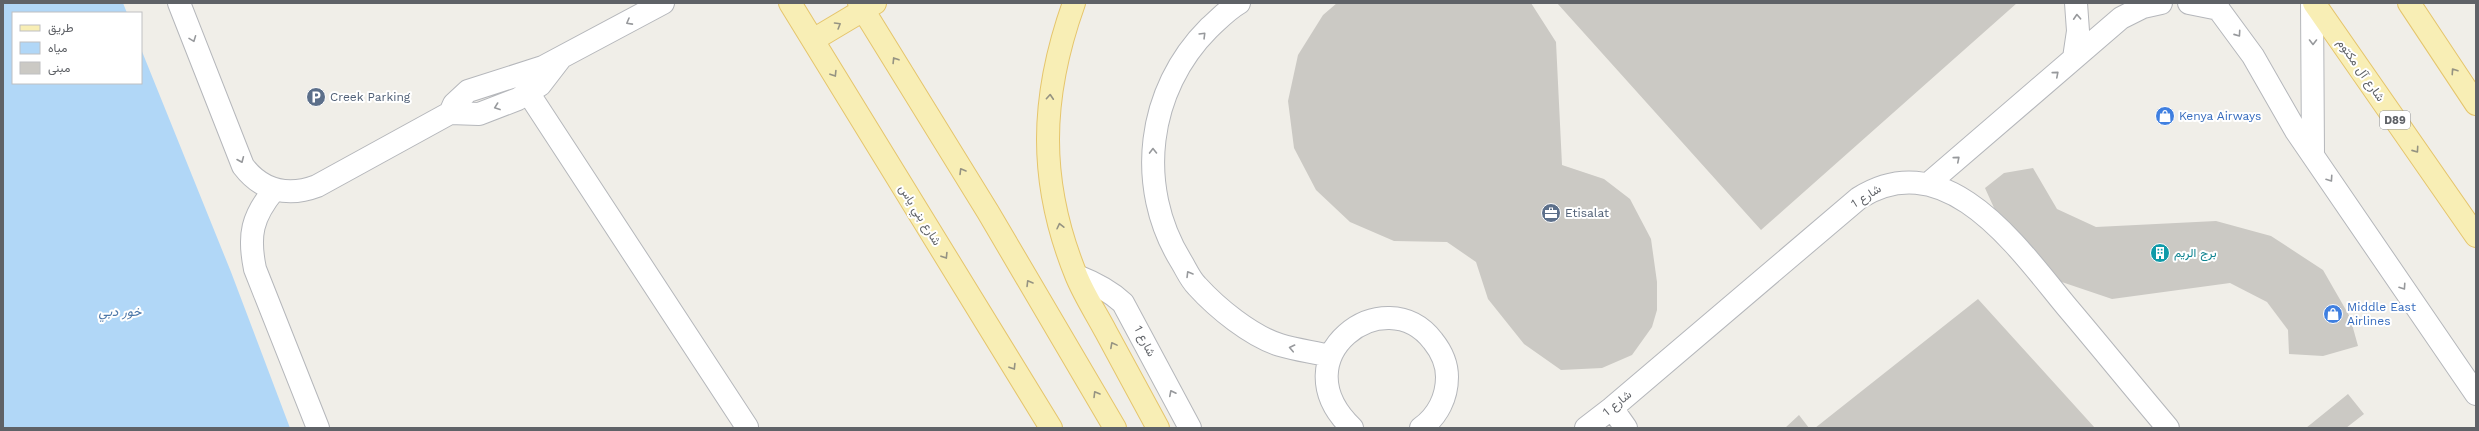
<svg xmlns="http://www.w3.org/2000/svg" width="2479" height="431" viewBox="0 0 2479 431" font-family="'Work Sans',Vazirmatn,sans-serif">
<style>
.water{fill:#b1d7f7}
.building{fill:#cbc9c4}
.lines{fill:none;stroke-linecap:round;stroke-linejoin:round}
.minor-casing{stroke:#b5b7bb;stroke-width:24}
.major-casing{stroke:#e5c56c;stroke-width:24}
.minor{stroke:#fff;stroke-width:22}
.major{stroke:#f8eeb5;stroke-width:22}
.oneway{stroke:#97999c}
.oneway2{stroke:#959382}
.labels{text-anchor:middle;dominant-baseline:central;stroke-width:4;stroke-linejoin:round;paint-order:stroke}
.shield{fill:#fff;stroke:#8f9195;stroke-width:1}
.shield-label{font-size:11px;font-weight:bold;fill:#5f6267}
.street-label{font-size:12px;fill:#5f6267;stroke:#fff}
.service-label{font-size:12px;fill:#4e5e75;stroke:#fff;text-anchor:start}
.shop-label{font-size:12px;fill:#366cbe;stroke:#fff;text-anchor:start}
.culture-label{font-size:12px;fill:#0d838f;stroke:#fff;text-anchor:start}
.water-label{font-size:13px;font-style:italic;fill:#4d78a9;stroke:#fff}
</style>
<rect width="100%" height="100%" fill="#f0eee8"/>
<path class="water" d="M3,3H123L127,13H13V83H141V49L231,272L290,428H3Z"/>
<path class="building" d="M1337,3H1531L1556,42L1562,165L1604,179L1630,199L1651,239L1657,282V310L1652,327L1632,355L1602,368L1561,370L1524,344L1488,299L1476,262L1447,242L1394,241L1350,222L1316,190L1294,148L1288,101L1298,55L1323,15Z
M1557,3H2017L1761,230Z
M2033,168L2057,209L2096,227L2216,221L2271,236L2323,270L2350,317L2358,346L2323,356L2289,354L2288,330L2267,302L2230,283L2112,299L2044,276L2004,230L1985,188L2004,173Z
M1978,299L2095,428H1815Z
M2348,394L2364,414L2346,428H2306Z
M1799,415L1809,428H1785Z"/>
<g class="lines">
<g class="minor-casing">
<path id="minor" d="M179,3L243,166C262,191 288,197 317,186L450,113L479,114L518,99L540,85L560,59
M1239,3C1227,10 1219,19 1209,28C1147,90 1135,186 1181,261C1186,269 1190,279 1197,286C1217,308 1251,336 1280,345C1296,350 1314,352 1330,356
M2189,3L2219,9
M2214,3L2253,56L2296,131L2476,394
M2312,3L2313,155
M2074,58L2078,31L2076,3
M529,94L747,427
M450,113L454,104L468,91L543,67L663,3
M1928,184L2121,18L2143,7L2161,3
M274,190C252,217 248,235 255,269L318,428
M1077,276C1095,283 1109,290 1123,303L1190,428
M1612,408L1626,428
M1352,428C1278,357 1385,278 1433,341C1441,351 1447,363 1447,377C1447,397 1438,416 1421,428
M1586,428L1612,408L1859,198C1947,143 2018,248 2067,307C2101,347 2134,388 2168,428"/>
</g>
<g class="major-casing">
<path id="major" d="M790,3L1051,428
M859,3L988,212L1115,428
M1074,3C1040,98 1038,181 1076,275C1084,295 1096,313 1106,332C1123,364 1141,396 1158,428
M2314,3L2476,236
M2409,3L2476,104
M813,40L875,3"/>
</g>
<use href="#minor" class="minor"/>
<use href="#major" class="major"/>
</g>
<defs><path id="oneway-chevron" d="M-2-3.5L2.5 0L-2 3.5" fill="none" stroke-width="1.6" stroke-linecap="round" stroke-linejoin="round"/></defs>
<g class="oneway">
<use href="#oneway-chevron" transform="translate(2077 17) rotate(-93)"/>
<use href="#oneway-chevron" transform="translate(629 22) rotate(151)"/>
<use href="#oneway-chevron" transform="translate(2238 34) rotate(55)"/>
<use href="#oneway-chevron" transform="translate(1203 35) rotate(-45)"/>
<use href="#oneway-chevron" transform="translate(193 39) rotate(69)"/>
<use href="#oneway-chevron" transform="translate(2313 42) rotate(90)"/>
<use href="#oneway-chevron" transform="translate(2056 74) rotate(-41)"/>
<use href="#oneway-chevron" transform="translate(497 107) rotate(160)"/>
<use href="#oneway-chevron" transform="translate(1153 151) rotate(-91)"/>
<use href="#oneway-chevron" transform="translate(1957 159) rotate(-41)"/>
<use href="#oneway-chevron" transform="translate(241 160) rotate(67)"/>
<use href="#oneway-chevron" transform="translate(2330 179) rotate(56)"/>
<use href="#oneway-chevron" transform="translate(1189 274) rotate(-121)"/>
<use href="#oneway-chevron" transform="translate(2403 287) rotate(56)"/>
<use href="#oneway-chevron" transform="translate(1292 348) rotate(-168)"/>
<use href="#oneway-chevron" transform="translate(1172 393) rotate(-117)"/>
</g>
<g class="oneway2">
<use href="#oneway-chevron" transform="translate(838 25) rotate(-31)"/>
<use href="#oneway-chevron" transform="translate(895 60) rotate(-122)"/>
<use href="#oneway-chevron" transform="translate(2454 71) rotate(-124)"/>
<use href="#oneway-chevron" transform="translate(834 74) rotate(58)"/>
<use href="#oneway-chevron" transform="translate(1050 97) rotate(-86)"/>
<use href="#oneway-chevron" transform="translate(2416 150) rotate(55)"/>
<use href="#oneway-chevron" transform="translate(962 171) rotate(-121)"/>
<use href="#oneway-chevron" transform="translate(1060 226) rotate(-103)"/>
<use href="#oneway-chevron" transform="translate(945 256) rotate(58)"/>
<use href="#oneway-chevron" transform="translate(1029 283) rotate(-121)"/>
<use href="#oneway-chevron" transform="translate(1113 345) rotate(-118)"/>
<use href="#oneway-chevron" transform="translate(1013 367) rotate(58)"/>
<use href="#oneway-chevron" transform="translate(1096 394) rotate(-121)"/>
</g>
<defs>
<g id="parking-disc" transform="scale(1)"><circle r="9.5" fill="#5c6f8a" stroke="#fff"/><path d="M-3.5-5.5H1a3.5 3.5 0 0 1 0 7H-1V5.5H-3.5ZM-1-3.4V-.6H.8a1.4 1.4 0 0 0 0-2.8Z" fill="#fff"/></g>
<g id="shop-disc" transform="scale(1)"><circle r="9.5" fill="#3f7fe0" stroke="#fff"/><path d="M-5-2.5h2.3a2.7 3.5 0 0 1 5.4 0H5L5.5 6h-11ZM-1.5-2.5h3a1.5 2.3 0 0 0-3 0Z" fill="#fff"/></g>
<g id="office-disc" transform="scale(1)"><circle r="9.5" fill="#5c6f8a" stroke="#fff"/><path d="M-6-3h4V-5.5h4V-3h4V5H-6ZM-1-4.5V-3h2v-1.5ZM-6 0V1H6V0Z" fill="#fff"/></g>
<g id="building-disc" transform="scale(1)"><circle r="9.5" fill="#0f9aa8" stroke="#fff"/><path d="M-4-6H4V6H1V3H-1V6H-4ZM-2.5-4.3h1.7v1.8h-1.7ZM.8-4.3h1.7v1.8H.8ZM-2.5-1h1.7V.8h-1.7ZM.8-1h1.7V.8H.8Z" fill="#fff"/></g>
</defs>
<g fill-rule="evenodd">
<use href="#parking-disc" x="316" y="97"/>
<use href="#shop-disc" x="2165" y="116"/>
<use href="#office-disc" x="1551" y="213"/>
<use href="#building-disc" x="2160" y="253"/>
<use href="#shop-disc" x="2333" y="314"/>
</g>
<g class="labels">
<rect class="shield" x="2380" y="111" width="30" height="18" rx="3"/>
<g class="shield-label">
<text x="2395" y="120">D89</text>
</g>
<g class="street-label">
<text transform="translate(2361 70) rotate(55)">شارع آل مكتوم</text>
<text transform="translate(1866 196) rotate(-32)">شارع 1</text>
<text transform="translate(920 215) rotate(58)">شارع بني ياس</text>
<text transform="translate(1145 341) rotate(63)">شارع 1</text>
<text transform="translate(1617 403) rotate(-39)">شارع 1</text>
</g>
<g class="service-label">
<text x="330" y="97">Creek Parking</text>
<text x="1565" y="213">Etisalat</text>
</g>
<g class="shop-label">
<text x="2179" y="116">Kenya Airways</text>
<text x="2347" y="307">Middle East<tspan x="2347" dy="14">Airlines</tspan></text>
</g>
<g class="culture-label">
<text x="2174" y="253">برج الريم</text>
</g>
<g class="water-label">
<text x="120" y="311">خور دبي</text>
</g>
</g>
<rect width="2479" height="431" fill="none" stroke="#5f6267" stroke-width="8"/>
<rect x="12" y="12" width="130" height="72" fill="#ffffff" stroke="#bfc0c2"/>
<rect x="20" y="25" width="20" height="6" fill="#f8eeb5" stroke="#bfc0c2"/>
<text x="48" y="32" font-size="12" fill="#5f6267">طريق</text>
<rect x="20" y="42" width="20" height="12" fill="#b1d7f7" stroke="#bfc0c2"/>
<text x="48" y="52" font-size="12" fill="#5f6267">مياه</text>
<rect x="20" y="62" width="20" height="12" fill="#cbc9c4" stroke="#bfc0c2"/>
<text x="48" y="72" font-size="12" fill="#5f6267">مبنى</text>
</svg>
